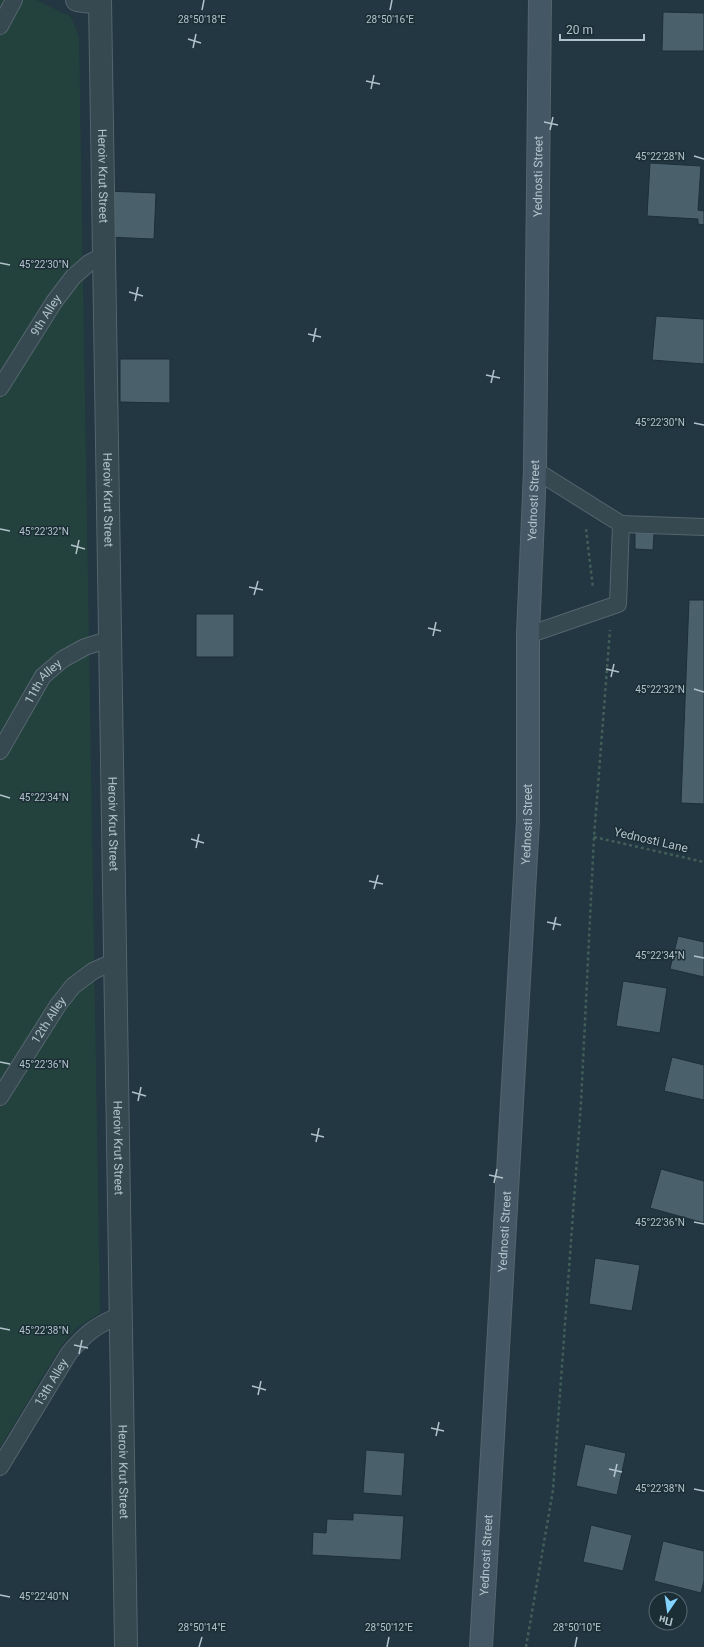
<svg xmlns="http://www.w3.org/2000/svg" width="704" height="1647" viewBox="0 0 704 1647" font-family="Roboto,sans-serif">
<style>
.green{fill:#24423d}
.building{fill:#4a616c;stroke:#1d2f37}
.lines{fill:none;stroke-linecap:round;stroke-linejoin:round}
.lane-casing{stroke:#54656e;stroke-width:18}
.street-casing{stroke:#54656e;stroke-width:24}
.secondary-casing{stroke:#54656e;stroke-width:24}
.path{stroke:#425e59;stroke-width:2.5;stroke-dasharray:3 3;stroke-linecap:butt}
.lane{stroke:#364850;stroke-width:16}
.street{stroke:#364850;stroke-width:22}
.secondary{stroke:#435864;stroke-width:22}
.ticks{fill:none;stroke:#b2c2cb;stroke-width:1.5}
.labels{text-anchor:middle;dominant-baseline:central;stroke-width:3;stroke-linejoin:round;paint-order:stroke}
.street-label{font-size:12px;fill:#b2c2cb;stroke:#1b2d35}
.ticks-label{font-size:10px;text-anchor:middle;fill:#b2c2cb;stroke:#1b2d35;stroke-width:3;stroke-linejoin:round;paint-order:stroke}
</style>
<rect width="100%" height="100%" fill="#223741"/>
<path class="green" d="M0,0H36L71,17L79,38L100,1313L76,1328L61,1346L0,1447Z"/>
<path class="building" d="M663,12L704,13V51H662Z
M650,163L701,166L698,210L704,211V225L698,224V219L647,216Z
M107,191L156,193L154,239L106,237Z
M656,316L704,319V364L652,360Z
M120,359H170V403L120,402Z
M635,532L654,533L653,550L635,549Z
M689,600H704V804L681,803Z
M196,614H234V657H196Z
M678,936L704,942V977L670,969Z
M623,981L667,988L660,1033L616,1026Z
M672,1057L704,1065V1100L664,1091Z
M661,1169L704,1181V1223L650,1208Z
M595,1258L640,1265L632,1311L589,1304Z
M585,1444L626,1453L617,1495L576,1486Z
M366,1450L405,1453L402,1496L363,1493Z
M353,1513L404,1516L401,1560L312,1555L313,1532L326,1533L327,1519L353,1520Z
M591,1525L632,1535L623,1571L583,1562Z
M663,1541L704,1551V1581L701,1593L654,1581Z"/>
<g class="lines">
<g class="lane-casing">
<g id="lane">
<path d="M0,26L14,0"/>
<path id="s1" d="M0,388L54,302L73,277L89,263L104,255"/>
<path d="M621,524L704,527"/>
<path d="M528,635L618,604L621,524L535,470"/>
<path id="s2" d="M0,751L43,676L63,659L85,647L110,639"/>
<path id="s3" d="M0,1097L58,1005L73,986L93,971L115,961"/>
<path id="s4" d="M0,1467L69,1353C86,1333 96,1325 121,1315"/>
</g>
</g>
<g class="street-casing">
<g id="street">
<path d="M77,0L100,3"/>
<path id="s5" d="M100,0L126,1647"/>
</g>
</g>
<g class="secondary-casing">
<g id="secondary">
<path id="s6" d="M481,1647L528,821V635L535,470L540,0"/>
</g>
</g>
<path class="path" d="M586,529L593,588
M594,837L704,862
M526,1647L553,1490L581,1103L594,837L610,630"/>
<use href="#lane" class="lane"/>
<use href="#street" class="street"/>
<use href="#secondary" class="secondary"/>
</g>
<path class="ticks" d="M202,10L204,0M390,10L392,0M188,39L201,43M193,48L196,34M366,81L380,84M371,89L374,75M544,122L558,125M550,130L553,117M694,156L704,159M0,263L10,265M129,292L143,296M135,301L138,287M308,334L321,337M313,342L316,328M486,375L500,378M491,383L494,370M694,423L704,425M0,529L10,531M71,545L85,549M76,554L79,540M249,587L263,590M254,595L258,581M428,628L441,631M433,636L436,622M606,669L619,672M611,677L614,664M694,689L704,692M0,795L10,798M191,839L204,843M196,848L199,834M369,881L383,884M374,889L378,875M547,922L561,925M553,930L556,917M694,956L704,958M0,1062L10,1064M132,1092L146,1096M138,1101L141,1087M311,1134L324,1137M316,1142L319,1128M489,1175L503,1178M494,1183L497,1169M694,1222L704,1224M0,1328L10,1330M74,1345L88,1348M79,1354L82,1340M252,1386L266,1390M258,1395L261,1381M431,1428L444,1431M436,1436L439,1422M609,1469L622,1472M614,1477L617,1464M694,1489L704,1491M0,1595L10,1597M199,1647L202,1637M387,1647L389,1637M575,1647L577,1637"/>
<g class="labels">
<g class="street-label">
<text stroke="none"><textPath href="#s5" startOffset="176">Heroiv Krut Street</textPath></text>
<text stroke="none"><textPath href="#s6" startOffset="1472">Yednosti Street</textPath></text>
<text stroke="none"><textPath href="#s1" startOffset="86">9th Alley</textPath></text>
<text stroke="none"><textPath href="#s5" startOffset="500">Heroiv Krut Street</textPath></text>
<text stroke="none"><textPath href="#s6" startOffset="1148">Yednosti Street</textPath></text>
<text stroke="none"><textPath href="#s2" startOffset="82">11th Alley</textPath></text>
<text stroke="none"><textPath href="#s5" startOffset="824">Heroiv Krut Street</textPath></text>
<text stroke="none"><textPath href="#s6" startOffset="824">Yednosti Street</textPath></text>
<text transform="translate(651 840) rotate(13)">Yednosti Lane</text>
<text stroke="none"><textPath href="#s3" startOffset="91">12th Alley</textPath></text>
<text stroke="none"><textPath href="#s5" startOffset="1148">Heroiv Krut Street</textPath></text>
<text stroke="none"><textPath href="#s6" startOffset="416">Yednosti Street</textPath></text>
<text stroke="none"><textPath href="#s4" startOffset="99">13th Alley</textPath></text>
<text stroke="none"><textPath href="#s5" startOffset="1472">Heroiv Krut Street</textPath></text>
<text stroke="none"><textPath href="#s6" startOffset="92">Yednosti Street</textPath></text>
</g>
</g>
<g class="ticks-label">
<text x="202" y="23">28°50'18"E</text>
<text x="390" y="23">28°50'16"E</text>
<text x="660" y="160">45°22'28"N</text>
<text x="44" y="268">45°22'30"N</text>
<text x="660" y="426">45°22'30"N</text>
<text x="44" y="535">45°22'32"N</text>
<text x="660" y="693">45°22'32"N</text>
<text x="44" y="801">45°22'34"N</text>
<text x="660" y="959">45°22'34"N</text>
<text x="44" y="1068">45°22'36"N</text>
<text x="660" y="1226">45°22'36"N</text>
<text x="44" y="1334">45°22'38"N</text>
<text x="660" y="1492">45°22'38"N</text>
<text x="44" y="1600">45°22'40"N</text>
<text x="202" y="1631">28°50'14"E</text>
<text x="389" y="1631">28°50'12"E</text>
<text x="577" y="1631">28°50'10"E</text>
</g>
<g transform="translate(668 1611) rotate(193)"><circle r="19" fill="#1b2d35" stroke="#576971"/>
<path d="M0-3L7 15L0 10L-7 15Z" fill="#83d4ff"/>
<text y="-6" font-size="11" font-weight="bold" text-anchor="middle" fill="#b2c2cb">Пн</text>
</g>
<path d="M560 34v6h84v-6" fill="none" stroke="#b2c2cb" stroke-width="2"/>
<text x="566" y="34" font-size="12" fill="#b2c2cb" stroke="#1b2d35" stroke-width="3" paint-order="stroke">20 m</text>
</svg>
